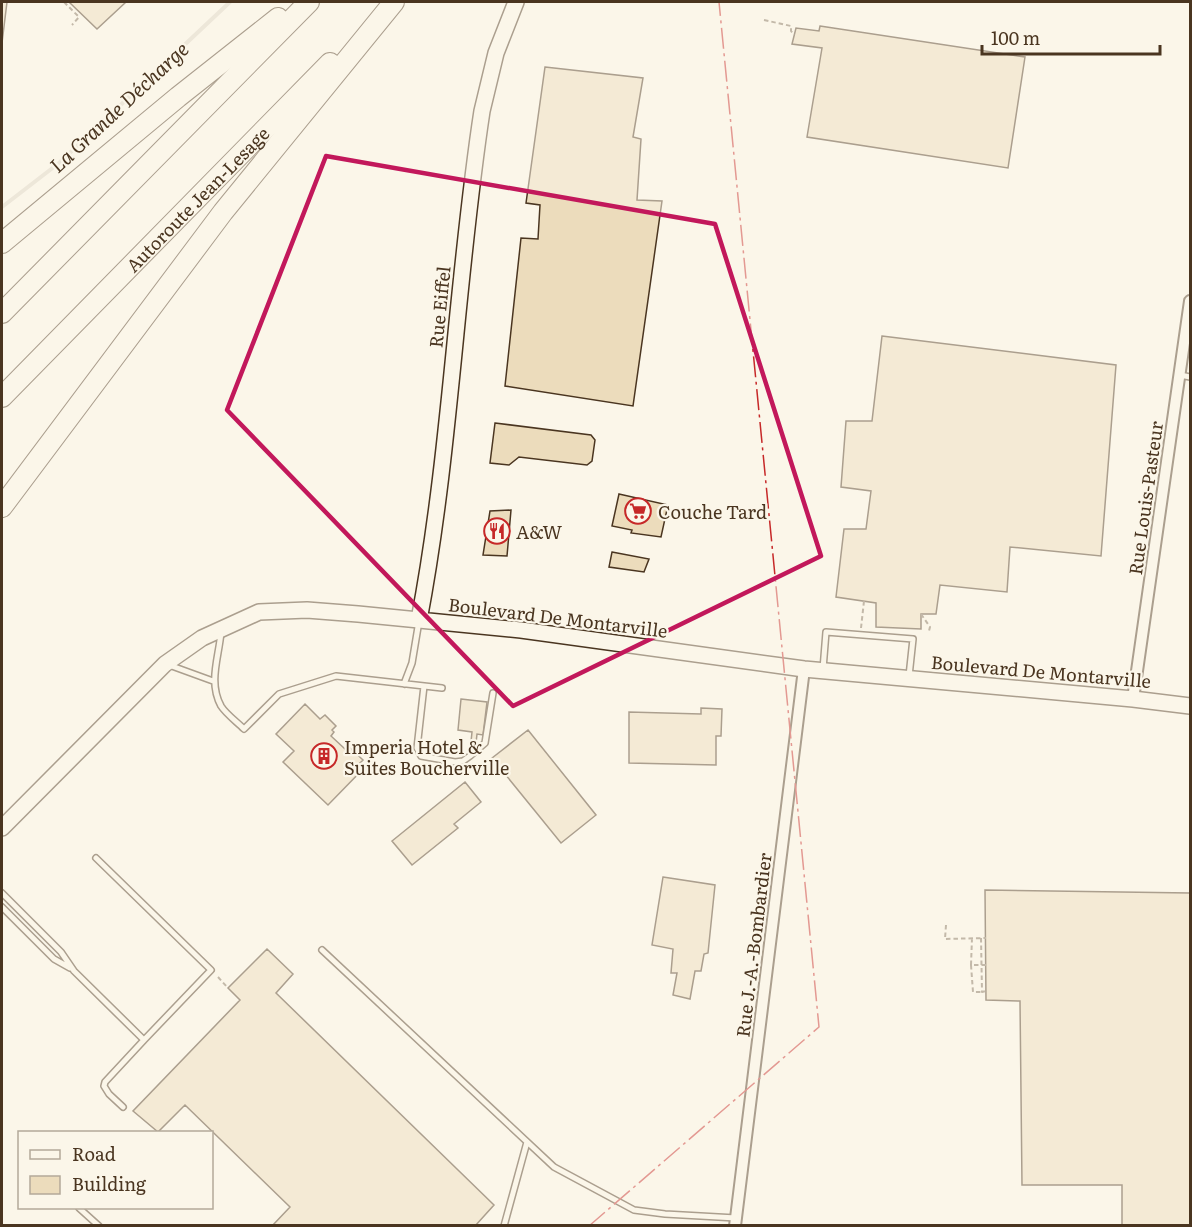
<svg xmlns="http://www.w3.org/2000/svg" width="1192" height="1227" viewBox="0 0 1192 1227" font-family="Literata,serif">
<style>
.lines{fill:none;stroke-linecap:round;stroke-linejoin:round}
.stream{stroke:#dcd4c6;stroke-width:4}
.building{fill:#ecdcbc;stroke:#4a3520;stroke-width:1.5}
.lane-casing{stroke:#4a3520;stroke-width:8}
.street-casing{stroke:#4a3520;stroke-width:14}
.secondary-casing{stroke:#4a3520;stroke-width:18}
.highway-casing{stroke:#4a3520;stroke-width:22}
.path{stroke:#7f6f5c;stroke-width:2;stroke-dasharray:4.5 3;stroke-linecap:butt}
.lane{stroke:#fbf6e9;stroke-width:5}
.street{stroke:#fbf6e9;stroke-width:10}
.secondary{stroke:#fbf6e9;stroke-width:15}
.highway{stroke:#fbf6e9;stroke-width:20}
.power{stroke:#c62828;stroke-width:1.5;stroke-dasharray:21 4.5 3 4.5;stroke-linecap:butt}
.marked{fill:none;stroke:#c2185b;stroke-width:4.5;stroke-linejoin:round}
.labels{text-anchor:middle;dominant-baseline:central;stroke-width:4.5;stroke-linejoin:round;paint-order:stroke}
.street-label{font-size:18px;fill:#4a3520;stroke:#fbf6e9}
.poi-label{font-size:18px;fill:#4a3520;stroke:#fbf6e9;text-anchor:start}
.water-label{font-size:20px;font-style:italic;fill:#4a3520;stroke:#fbf6e9}
</style>
<rect width="100%" height="100%" fill="#fbf6e9"/>
<g class="lines">
<path class="stream" d="M2,207L59,163L230,2"/>
</g>
<path class="building" d="M2,2H7L2,43Z
M69,2H126L97,29Z
M820,26L1025,57L1008,168L807,137L822,48L792,44L796,28L819,31Z
M545,67L643,78L633,137L641,139L637,200L662,201L633,406L505,386L521,238L538,239L540,205L526,203Z
M882,336L1116,365L1101,556L1010,547L1007,592L940,585L936,614H921V629L876,627V603L836,597L844,529H866L871,491L841,487L846,421H872Z
M495,423L591,435L595,440L592,461L587,465L519,457L509,465L490,463Z
M619,494L668,505L661,537L631,533L632,530L612,526Z
M511,510L507,556L483,555L490,511Z
M612,552L649,559L644,572L609,567Z
M461,699L487,702L483,735L477,734L476,743L471,742L472,732L458,730Z
M305,704L320,719L325,715L336,726L332,730L334,732L331,736L345,749L348,746L363,760L359,764L364,768L328,805L283,762L294,751L276,734Z
M701,708L722,709L721,736H716V765L629,763V712L701,714Z
M528,730L596,815L561,843L492,758Z
M465,782L481,802L454,824L458,828L412,865L392,841Z
M663,877L715,885L708,953L704,954L701,971H695L690,999L673,995L677,973H671L673,949L652,945Z
M985,890L1190,893V1226H1122V1185H1022L1020,1001L986,1000Z
M267,949L293,974L276,993L494,1205L475,1226H272L290,1207L185,1105L158,1132L133,1111L240,1000L228,988Z"/>
<g class="lines">
<g class="lane-casing">
<path id="lane" d="M1180,375L1190,377
M221,632C219,657 208,682 221,706C226,714 237,722 244,729L279,694L336,676L442,688
M169,665L213,681
M823,669L826,632L913,639L909,676
M404,684L412,663L419,621
M424,686L417,748L421,756L455,762L463,761L470,756L485,743L493,693
M96,858L211,970L144,1040
M2,893L61,952L74,971L144,1040L105,1082L104,1086L109,1094L123,1107
M2,907L54,959L70,968
M322,950L554,1167L634,1210L665,1214L736,1218
M79,1208L99,1226
M504,1226L527,1142"/>
</g>
<g class="street-casing">
<path id="street" d="M1133,699L1190,301
M735,1226L804,669"/>
</g>
<g class="secondary-casing">
<path id="secondary" d="M419,620C451,452 456,280 482,111L496,53L516,2
M2,828L165,664L202,638L259,612L307,610L358,614L521,630L804,669L1133,699L1190,706"/>
</g>
<g class="highway-casing">
<g id="highway">
<path d="M2,243L178,97L278,18"/>
<path d="M2,313L309,2"/>
<path id="s1" d="M2,397L330,63"/>
<path d="M2,507L223,212L394,2"/>
</g>
</g>
<path class="path" d="M64,2L79,17L72,25
M764,20L791,26V31L794,35
M921,614L930,627L929,631
M861,628L864,601
M946,925L945,939L986,938
M972,938L971,965H986
M981,938L982,992L986,991
M971,965L973,992H981
M218,977L228,988"/>
<use href="#lane" class="lane"/>
<use href="#street" class="street"/>
<use href="#secondary" class="secondary"/>
<use href="#highway" class="highway"/>
<path class="power" d="M589,1226L819,1027L719,2"/>
</g>
<path d="M0 0H1192V1227H0ZM326,156L715,224L821,556L513,706L227,410Z" fill="#fbf6e9" fill-opacity=".55" fill-rule="evenodd"/>
<path class="marked" d="M326,156L715,224L821,556L513,706L227,410Z"/>
<defs>
<g id="supermarket-ring" transform="scale(1.35)"><circle r="9.5" fill="#fbf6e9" stroke="#c62828" stroke-width="1.5"/><path d="M-6-5.5h2.5l.6 2H6L4.5 2H-2.5L-4.4-4H-6ZM-1.5 3.2a1.3 1.3 0 1 0 .1 0ZM3 3.2a1.3 1.3 0 1 0 .1 0Z" fill="#c62828"/></g>
<g id="restaurant-ring" transform="scale(1.35)"><circle r="9.5" fill="#fbf6e9" stroke="#c62828" stroke-width="1.5"/><path d="M-5-6h1v4h1v-4h1v4h1v-4h1v5L-1.5 .5V6h-2V.5L-5-1ZM5-6V6H3V1.5H1.5Q1.5-4 5-6Z" fill="#c62828"/></g>
<g id="building-ring" transform="scale(1.35)"><circle r="9.5" fill="#fbf6e9" stroke="#c62828" stroke-width="1.5"/><path d="M-4-6H4V6H1V3H-1V6H-4ZM-2.5-4.3h1.7v1.8h-1.7ZM.8-4.3h1.7v1.8H.8ZM-2.5-1h1.7V.8h-1.7ZM.8-1h1.7V.8H.8Z" fill="#c62828"/></g>
</defs>
<g fill-rule="evenodd">
<use href="#supermarket-ring" x="638" y="511"/>
<use href="#restaurant-ring" x="497" y="531"/>
<use href="#building-ring" x="324" y="756"/>
</g>
<g class="labels">
<g class="street-label">
<text stroke="none"><textPath href="#s1" startOffset="278">Autoroute Jean-Lesage</textPath></text>
<text transform="translate(439 307) rotate(-84)">Rue Eiffel</text>
<text transform="translate(1145 498) rotate(-82)">Rue Louis-Pasteur</text>
<text transform="translate(558 617) rotate(7)">Boulevard De Montarville</text>
<text transform="translate(1041 671) rotate(5)">Boulevard De Montarville</text>
<text transform="translate(753 945) rotate(-83)">Rue J.-A.-Bombardier</text>
</g>
<g class="poi-label">
<text x="658" y="511">Couche Tard</text>
<text x="516" y="531">A&amp;W</text>
<text x="344" y="746">Imperia Hotel &amp;<tspan x="344" dy="21">Suites Boucherville</tspan></text>
</g>
<g class="water-label">
<text transform="translate(118 106) rotate(-43)">La Grande Décharge</text>
</g>
</g>
<rect width="1192" height="1227" fill="none" stroke="#4a3520" stroke-width="6"/>
<rect x="18" y="1131" width="195" height="78" fill="#fbf6e9" stroke="#b4a999" stroke-width="1.5"/>
<rect x="30" y="1150" width="30" height="9" fill="#fbf6e9" stroke="#b4a999" stroke-width="1.5"/>
<text x="72" y="1161" font-size="18" fill="#4a3520">Road</text>
<rect x="30" y="1176" width="30" height="18" fill="#ecdcbc" stroke="#b4a999" stroke-width="1.5"/>
<text x="72" y="1191" font-size="18" fill="#4a3520">Building</text>
<path d="M982 45v9h178v-9" fill="none" stroke="#4a3520" stroke-width="3"/>
<text x="991" y="45" font-size="18" fill="#4a3520" stroke="#fbf6e9" stroke-width="4.5" paint-order="stroke">100 m</text>
</svg>
